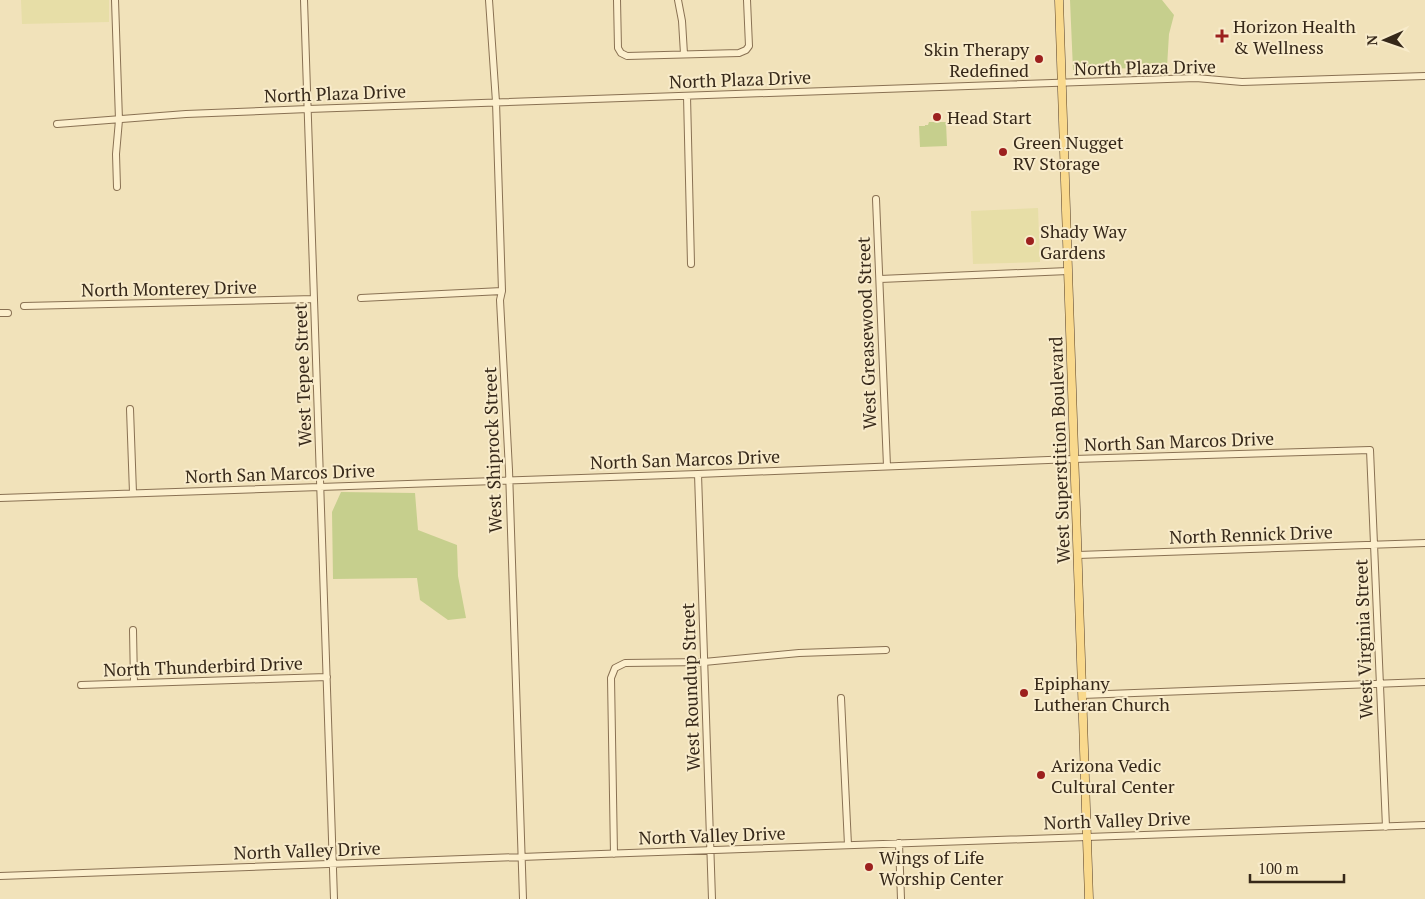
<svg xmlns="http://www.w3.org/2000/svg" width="1425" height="899" viewBox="0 0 1425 899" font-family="'PT Serif',serif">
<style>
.farmland{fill:#e7dea7}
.green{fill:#c6cf8d}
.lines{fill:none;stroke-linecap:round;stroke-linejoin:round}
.minor-casing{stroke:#897153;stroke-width:8}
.major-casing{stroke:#553e28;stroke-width:9}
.minor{stroke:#fcefcd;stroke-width:6}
.major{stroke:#f9d98d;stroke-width:8}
.poi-dot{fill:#9c201e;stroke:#f8ebca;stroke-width:2}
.labels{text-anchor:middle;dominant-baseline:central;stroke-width:4;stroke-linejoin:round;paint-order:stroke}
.poi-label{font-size:18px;fill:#362819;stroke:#f8ebca;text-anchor:start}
.street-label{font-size:18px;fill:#362819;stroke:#f8ebca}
</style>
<rect width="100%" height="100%" fill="#f1e2ba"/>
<path class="farmland" d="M21,0H109V22L22,24Z
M1038,208L1040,262L973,264L971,211Z"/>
<path class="green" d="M1070,0H1162L1174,15L1169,34L1167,67L1073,70Z
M929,122H946L947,146L920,147L919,126H925V125H928Z
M341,492L415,493L418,530L457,545L458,576L466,618L448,620L420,600L417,578L333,579L332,512Z"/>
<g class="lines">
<g class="minor-casing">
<path id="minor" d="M115,0L119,120L116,154L117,187
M304,0L334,899
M489,0L496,102L502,291L500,300L509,470L523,899
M617,0L618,48L621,53L627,56L739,53L746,50L749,46L747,0
M678,0L682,21L684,54
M687,96L691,264
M57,124L186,114L308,109L1196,78L1242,82L1425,76
M876,199L887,466
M880,279L1068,271
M361,298L502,291
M24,306L314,299
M0,313H8
M130,409L133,493
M698,474L712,899
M0,498L698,474L1074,459L1370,450L1386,827
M1078,555L1425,543
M133,630L134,683
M81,685L327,677
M1082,695L1425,682
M841,698L848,845
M899,843L901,899
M614,854L611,678L615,668L625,663L704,662L799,653L886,650
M0,876C475,860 950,839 1425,825"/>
</g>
<g class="major-casing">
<path id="major" d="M1059,0L1089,899"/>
</g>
<use href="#minor" class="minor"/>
<use href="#major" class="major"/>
</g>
<g class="poi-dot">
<path d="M1219.5 28.5h5v5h5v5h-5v5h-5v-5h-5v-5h5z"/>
<circle cx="1039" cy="59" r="5"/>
<circle cx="937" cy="117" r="5"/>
<circle cx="1003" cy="152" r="5"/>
<circle cx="1030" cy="241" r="5"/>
<circle cx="1024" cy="693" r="5"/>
<circle cx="1041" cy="775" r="5"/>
<circle cx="869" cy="867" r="5"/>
</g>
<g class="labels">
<g class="poi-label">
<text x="1233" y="26">Horizon Health<tspan x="1233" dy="21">&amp; Wellness</tspan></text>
<text x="1029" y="49" text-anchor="end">Skin Therapy<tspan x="1029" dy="21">Redefined</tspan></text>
<text x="947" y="117">Head Start</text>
<text x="1013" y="142">Green Nugget<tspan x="1013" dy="21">RV Storage</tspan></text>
<text x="1040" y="231">Shady Way<tspan x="1040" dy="21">Gardens</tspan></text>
<text x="1034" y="683">Epiphany<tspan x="1034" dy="21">Lutheran Church</tspan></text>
<text x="1051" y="765">Arizona Vedic<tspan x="1051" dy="21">Cultural Center</tspan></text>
<text x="879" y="857">Wings of Life<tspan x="879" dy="21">Worship Center</tspan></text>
</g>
<g class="street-label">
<text transform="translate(1145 67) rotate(-1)">North Plaza Drive</text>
<text transform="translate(740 79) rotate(-2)">North Plaza Drive</text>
<text transform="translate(335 93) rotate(-2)">North Plaza Drive</text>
<text transform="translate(169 288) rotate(-1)">North Monterey Drive</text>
<text transform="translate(866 333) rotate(-92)">West Greasewood Street</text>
<text transform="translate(302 375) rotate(-92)">West Tepee Street</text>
<text transform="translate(1179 441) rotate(-2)">North San Marcos Drive</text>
<text transform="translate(492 450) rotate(-92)">West Shiprock Street</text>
<text transform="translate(1059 450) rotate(-92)">West Superstition Boulevard</text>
<text transform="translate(685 459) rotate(-2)">North San Marcos Drive</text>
<text transform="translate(280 473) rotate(-2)">North San Marcos Drive</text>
<text transform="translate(1251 534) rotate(-2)">North Rennick Drive</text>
<text transform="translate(1363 639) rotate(-92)">West Virginia Street</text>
<text transform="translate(203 666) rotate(-2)">North Thunderbird Drive</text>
<text transform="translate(690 687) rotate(-92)">West Roundup Street</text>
<text transform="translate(1117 820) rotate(-2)">North Valley Drive</text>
<text transform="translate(712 835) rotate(-2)">North Valley Drive</text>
<text transform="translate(307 850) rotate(-2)">North Valley Drive</text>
</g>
</g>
<g transform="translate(1385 40) rotate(268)" stroke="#f8ebca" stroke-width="4" paint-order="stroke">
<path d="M0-4L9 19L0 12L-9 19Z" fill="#362819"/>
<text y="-8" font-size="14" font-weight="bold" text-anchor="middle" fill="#362819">N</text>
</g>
<path d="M1250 874v8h94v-8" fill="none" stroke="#362819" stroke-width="2.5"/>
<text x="1258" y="874" font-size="15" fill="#362819" stroke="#f8ebca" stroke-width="4" paint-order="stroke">100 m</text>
</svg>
